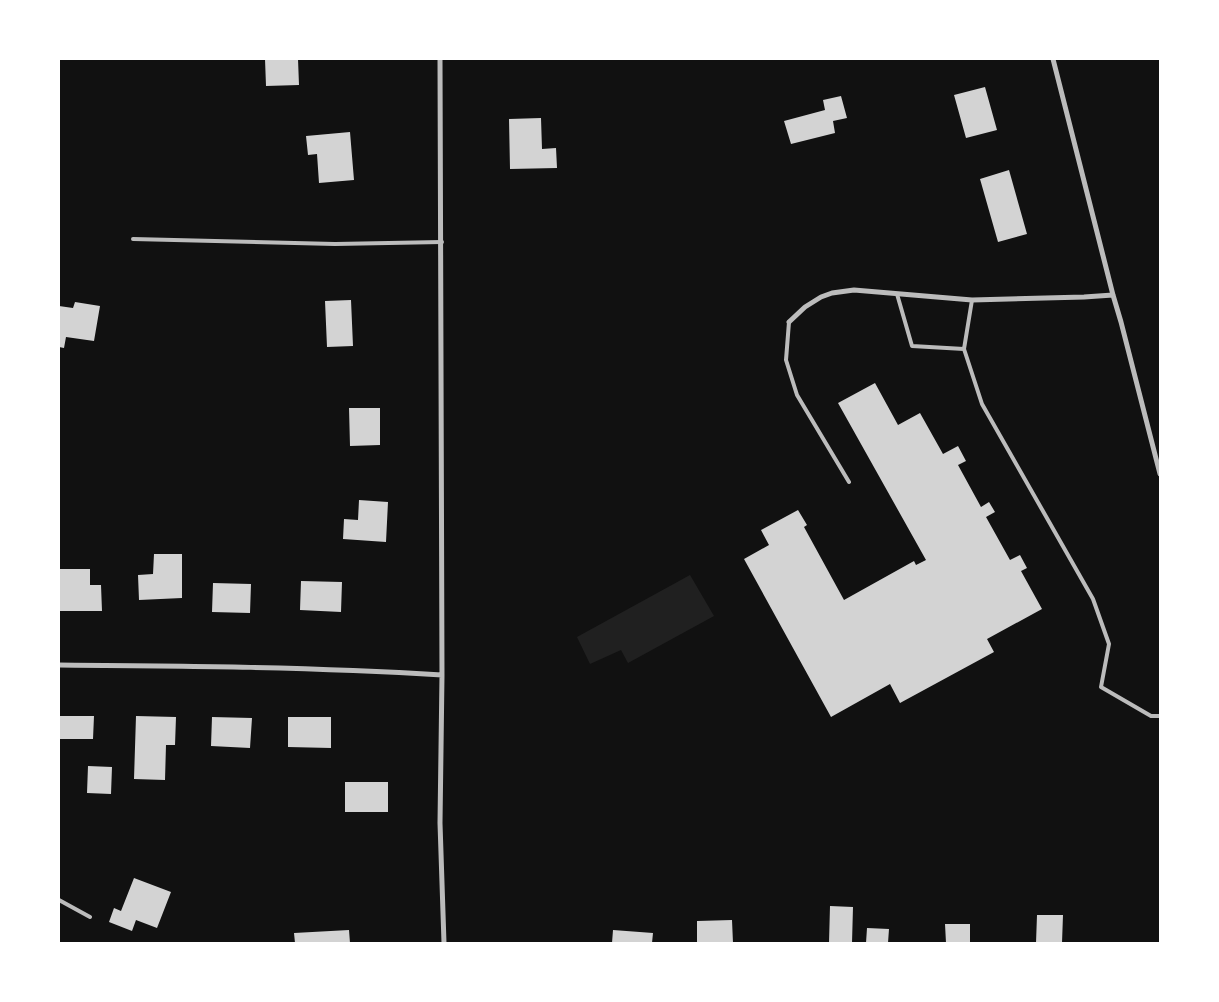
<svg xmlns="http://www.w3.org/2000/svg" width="1219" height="1002" viewBox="0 0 1219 1002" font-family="Overpass,sans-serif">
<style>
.green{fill:#202020}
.building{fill:#d3d3d3}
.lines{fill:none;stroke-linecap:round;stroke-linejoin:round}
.service{stroke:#bcbcbc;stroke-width:4}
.minor{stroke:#bcbcbc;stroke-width:5}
</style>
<rect width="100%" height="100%" fill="#111"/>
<path class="green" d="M690,575L714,616L628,663L621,650L590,664L577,637Z"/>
<path class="building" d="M265,59H298L299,85L266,86Z
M985,87L997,130L966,138L954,95Z
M841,96L847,118L833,121L835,133L791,144L784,121L825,110L823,100Z
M541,118L542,149L556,148L557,168L510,169L509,119Z
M350,132L354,180L319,183L317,154L308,155L306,136Z
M1009,170L1027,234L998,242L980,179Z
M351,300L353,346L327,347L325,301Z
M75,302L100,306L94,341L66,337L64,348L59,347V306L73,308Z
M875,383L898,425L920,413L943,454L958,446L966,461L958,465L981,507L989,502L995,512L986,517L1010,560L1020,555L1027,568L1021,571L1042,609L987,639L994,652L900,703L890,684L831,717L744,559L769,545L761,530L798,510L807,525L804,527L844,600L914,561L916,565L926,560L838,403Z
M349,408H380V445L350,446Z
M359,500L388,502L386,542L343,539L344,519L358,520Z
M154,554H182V598L139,600L138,575L153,574Z
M59,569H90V585H101L102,611H59Z
M301,581L342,582L341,612L300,610Z
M213,583L251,584L250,613L212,612Z
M60,716H94L93,739H60Z
M136,716L176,717L175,745H166L165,780L134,779Z
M212,717L252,718L250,748L211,746Z
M288,717H331V748L288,747Z
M88,766L112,767L111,794L87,793Z
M345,782H388V812H345Z
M134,878L171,892L157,928L136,920L132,931L109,922L114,908L121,911Z
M830,906L853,907L852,943H829Z
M1037,915H1063L1062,943H1036Z
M732,920L733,943H697V921Z
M945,924H970V943H946Z
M867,928L889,929L888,943H866Z
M349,930L350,943H295L294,933Z
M613,930L653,933L652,943H612Z"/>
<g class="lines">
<path class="service" d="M133,239L335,244L442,242
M897,294L912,346L964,349
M972,300L964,349L982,404L1093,599L1109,644L1101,687L1151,716H1160
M789,322L786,360L797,395L849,482
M59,900L90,917"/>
<path class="minor" d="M440,59L442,675L440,823L444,943
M1053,59L1113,295L1121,322L1160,474
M789,322L805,307L821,297L832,293L854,290L972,300L1084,297L1113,295
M59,665C187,666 315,667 442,675"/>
</g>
<rect width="1219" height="1002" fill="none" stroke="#ffffff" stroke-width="120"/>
</svg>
